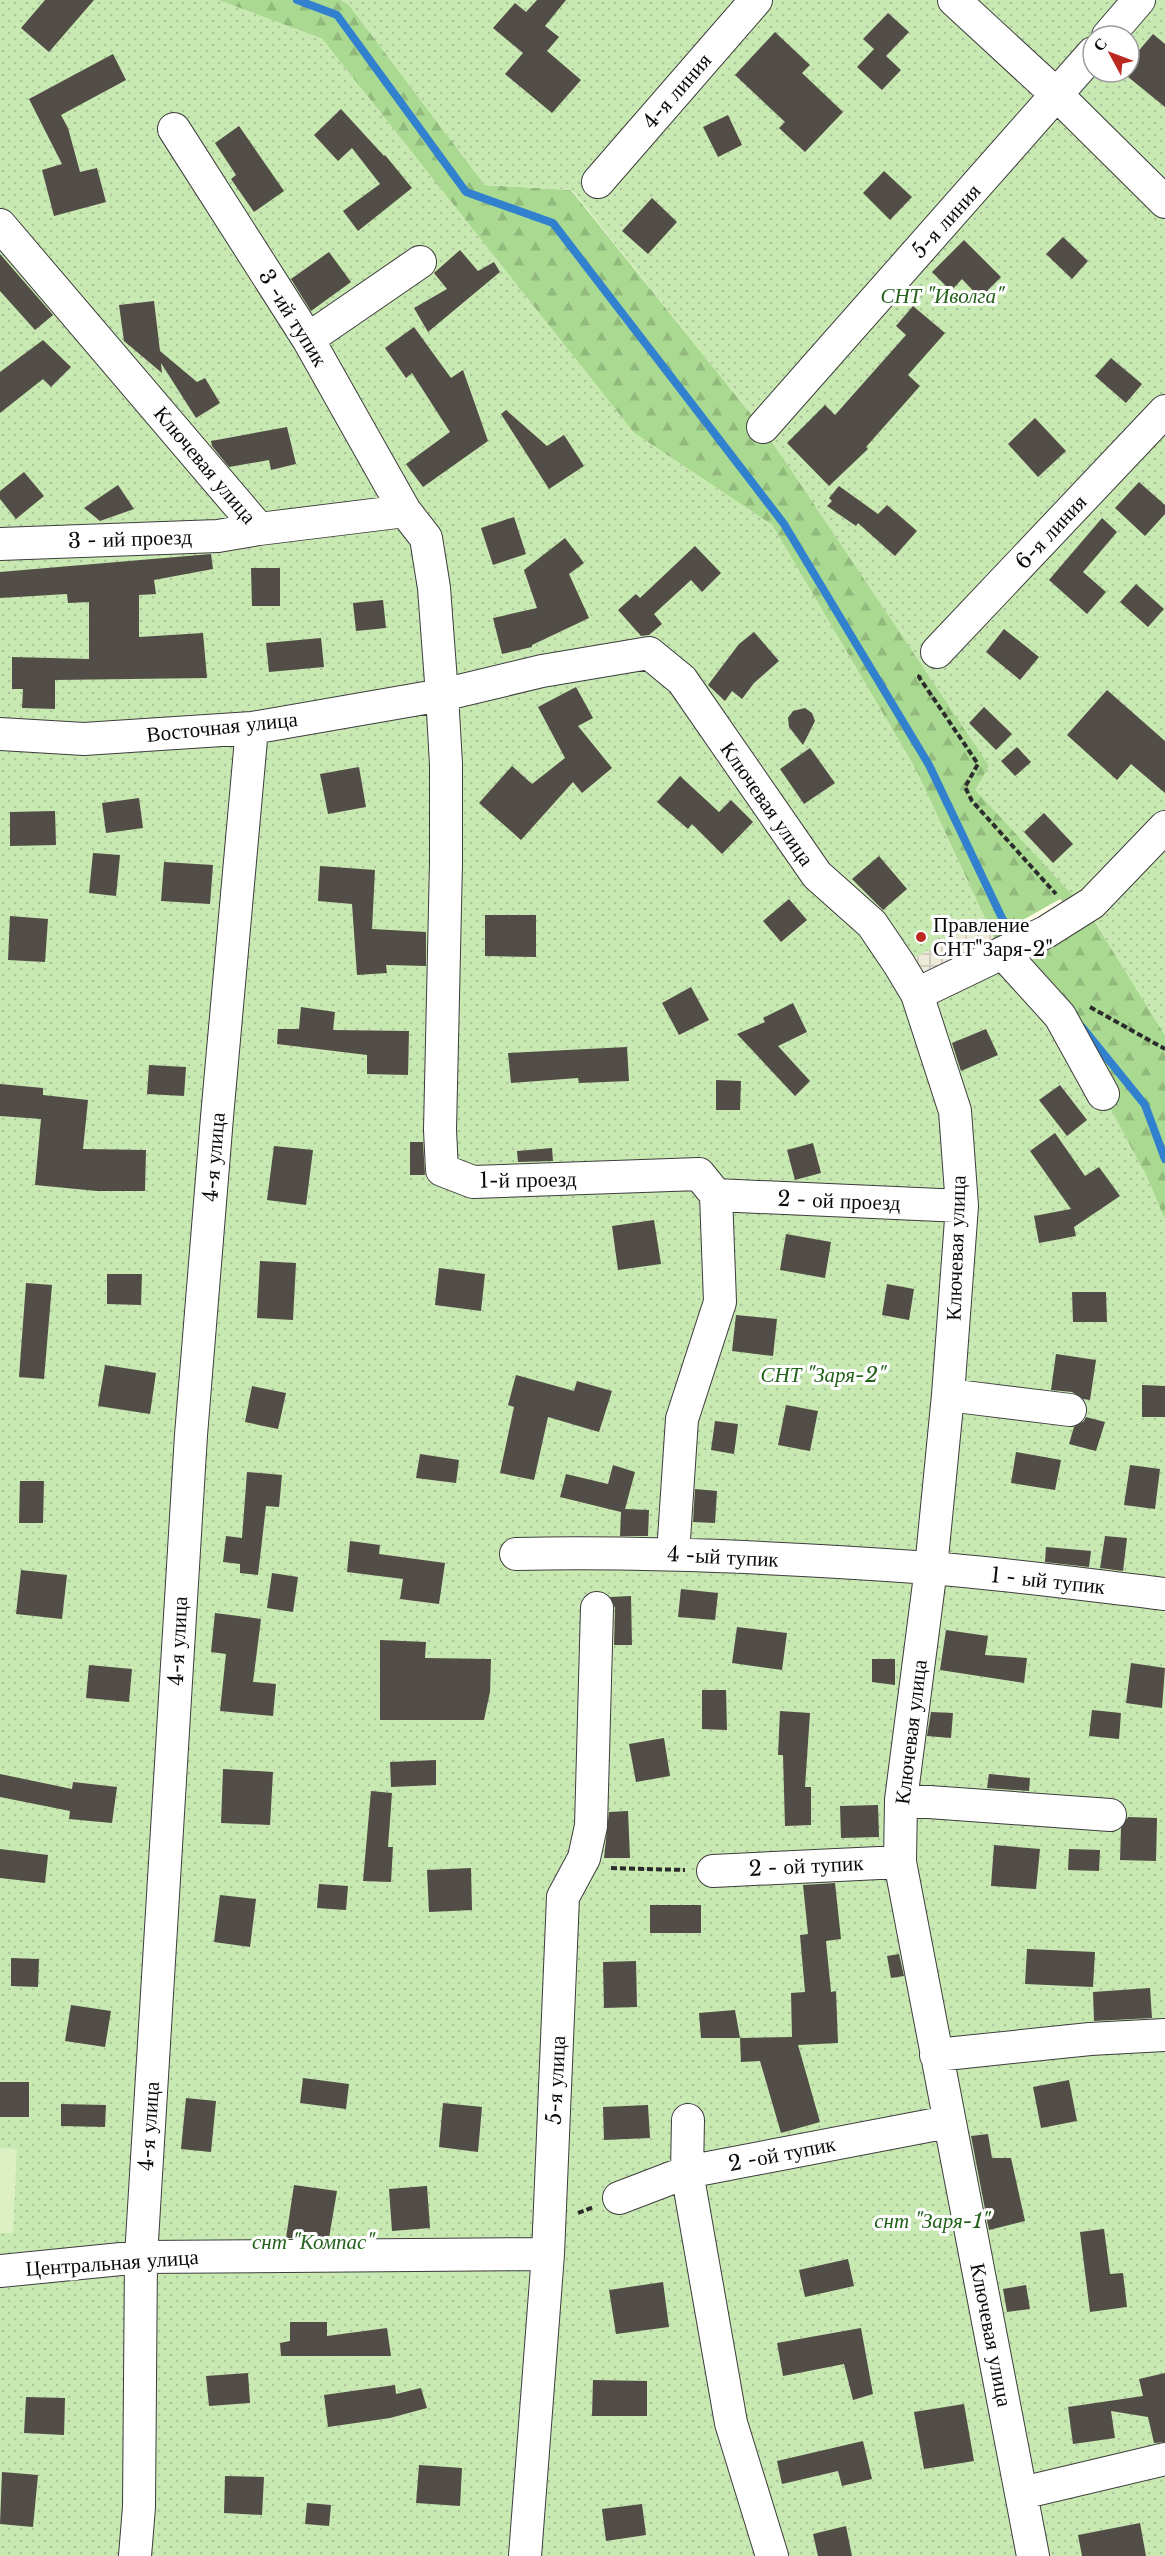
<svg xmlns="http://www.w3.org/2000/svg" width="1165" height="2556" viewBox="0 0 1165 2556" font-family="'Libre Baskerville',serif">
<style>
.forest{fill:url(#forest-firs);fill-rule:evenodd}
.garden{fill:url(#garden-dots);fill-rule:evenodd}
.pitch{fill:#dcf0c4}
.plaza{fill:url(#plaza-grid)}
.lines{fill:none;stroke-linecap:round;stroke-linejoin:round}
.stream{stroke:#3281cf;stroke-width:8}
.building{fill:#534d47}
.minor-casing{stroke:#3d3d3d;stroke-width:34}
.path{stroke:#2c2c2c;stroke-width:4;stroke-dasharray:6 3;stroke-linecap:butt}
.minor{stroke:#fff;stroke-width:32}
.poi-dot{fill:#bb2921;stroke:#fff;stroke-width:2}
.labels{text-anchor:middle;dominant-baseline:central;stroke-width:6;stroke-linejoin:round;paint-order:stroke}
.street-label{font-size:21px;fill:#0a0a0a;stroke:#fff}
.park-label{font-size:21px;font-style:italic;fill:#23621b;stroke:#fff}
.poi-label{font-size:21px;fill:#0a0a0a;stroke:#fff;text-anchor:start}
</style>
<defs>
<pattern id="forest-firs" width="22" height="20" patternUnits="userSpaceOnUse" patternTransform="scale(1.5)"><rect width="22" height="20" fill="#aada91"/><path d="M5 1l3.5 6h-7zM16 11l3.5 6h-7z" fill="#91ba7c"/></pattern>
<pattern id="garden-dots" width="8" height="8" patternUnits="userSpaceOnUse" patternTransform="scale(1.5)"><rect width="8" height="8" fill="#c9e9b2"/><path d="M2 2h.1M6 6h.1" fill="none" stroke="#abc698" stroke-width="1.8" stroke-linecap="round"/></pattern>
<pattern id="plaza-grid" width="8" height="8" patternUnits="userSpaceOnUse" patternTransform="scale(1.5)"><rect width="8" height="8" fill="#edead8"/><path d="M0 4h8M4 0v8" fill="none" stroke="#cac7b8"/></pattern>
</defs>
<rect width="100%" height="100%" fill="#fffde7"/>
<path class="forest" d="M218,0H341L349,5L485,185L571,190L767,434L1090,914L1165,1035V1220L1145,1173L1001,953L916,770L772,525L634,433L322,39ZM1060,899L1074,914L1027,941L1023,920Z"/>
<path class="garden" d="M0,0H218L322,39L634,433L772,525L916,770L1001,953L1101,1091L1145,1173L1165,1220V2556H0Z
M341,0H1165V1035L1090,914L975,790L989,766L767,434L572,190L485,185L349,5ZM1093,36H1129V72H1093Z"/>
<path class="pitch" d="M0,2148L17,2149L13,2233H0Z"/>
<path class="plaza" d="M985,921L1001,953L931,988L900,965Z"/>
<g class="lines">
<path class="stream" d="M297,0L337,15L466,192L553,223L784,524L929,765L1002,918L1016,941
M1082,1027L1145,1105L1165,1159"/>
</g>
<path class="building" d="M45,0H94L49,52L21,28Z
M537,0H566L545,26L559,37L547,51L581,80L552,113L505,74L523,53L493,28L515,3L526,12Z
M888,13L909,32L886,56L901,70L882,90L857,67L874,49L863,39Z
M775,32L810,65L802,73L843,112L805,152L779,128L785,122L735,75Z
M1153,34L1165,44V107L1122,72H1129V62Z
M113,54L126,80L61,115L68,128L80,172L97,168L106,202L54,216L42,170L62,164L29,99Z
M341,109L384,156L385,155L412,188L358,231L343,211L380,184L352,148L338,161L314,135Z
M728,115L742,145L718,157L703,127Z
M239,126L284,191L254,212L231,179L236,175L215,143Z
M884,171L912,197L890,220L863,193Z
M652,198L677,222L648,254L622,231Z
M1063,237L1088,261L1072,279L1046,254Z
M964,240L1001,277L980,298L962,279L951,291L932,272Z
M460,250L478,271L494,262L500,272L428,332L414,308L447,289L434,273Z
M329,252L351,282L311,311L291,279Z
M0,254L53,315L35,330L0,291Z
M154,301L160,351L197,382L205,378L220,403L196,418L161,363L162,373L124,341L119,305Z
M913,306L945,333L908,375L920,386L866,447L868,449L829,486L787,443L825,405L835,415L906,335L896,326Z
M414,327L451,378L463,370L488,441L423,487L406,464L450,432L412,373L406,378L385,348Z
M43,340L71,367L51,387L43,379L0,413V372Z
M1111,358L1142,384L1126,403L1095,376Z
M506,410L547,446L564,435L584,466L549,489L501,414Z
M1035,418L1066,451L1038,477L1008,444Z
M287,427L296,464L271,470L269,460L229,467L212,446L211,441Z
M24,472L44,496L16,519L0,499V491Z
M1139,482L1165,505V514L1145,536L1115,508Z
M118,485L134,509L100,521L84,508Z
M839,486L878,514L887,505L917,531L895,556L858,523L856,526L827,506L832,501L829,498Z
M514,517L526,554L493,565L481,528Z
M1102,518L1117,532L1083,572L1106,592L1087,614L1049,580Z
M565,538L584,563L569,574L589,618L532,645V647L502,654L493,618L537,608L524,570Z
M695,546L721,573L702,592L691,580L654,614L662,624L649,635L641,636L618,610L636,594L640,598Z
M211,554L213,569L154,580L156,594L139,595V637L203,633L207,678L55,680V709L22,708L23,689H12V657L89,659V602L68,603L67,594L0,598V572Z
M251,568H280V606H252Z
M1136,584L1164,609L1148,627L1120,602Z
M383,600L386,628L356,631L353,603Z
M1004,629L1039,657L1020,680L986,652Z
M754,632L779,661L754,683L742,699L732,691L725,701L708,685L739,644Z
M321,638L324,667L269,672L266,643Z
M576,687L593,718L578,726L612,768L582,793L573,782L521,840L479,803L512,766L532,784L565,758L538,707Z
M1107,690L1165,741V793L1131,764L1117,780L1067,735Z
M984,707L1012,734L996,750L969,723Z
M805,708L812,713L815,721L803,745L789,727L788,718L793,711Z
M1017,747L1031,762L1015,776L1001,761Z
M810,748L835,783L804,804L780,769Z
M359,767L366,807L328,814L320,774Z
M680,776L719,812L731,800L753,822L722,854L692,824L688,829L657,802Z
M139,798L143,828L106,833L102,803Z
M55,811L56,845L10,846V812Z
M1044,813L1073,844L1053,863L1024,832Z
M93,853L120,855L116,896L89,893Z
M879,856L907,889L883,910L852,879Z
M164,862L213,865L210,904L161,901Z
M320,866L375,870L372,929L426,932V966L386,965L387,973L357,975L352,904L318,901Z
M789,899L807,920L781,942L763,921Z
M485,915H536V957L485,956Z
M10,916L48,919L45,962L8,960Z
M691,987L709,1020L679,1035L662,1003Z
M793,1003L807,1032L778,1046L810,1081L795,1096L737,1034L765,1022L763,1018Z
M301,1007L335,1012L333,1030L409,1031L408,1075L367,1074V1055L277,1044L278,1029H299Z
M986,1029L998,1055L961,1071L952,1043Z
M627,1047L629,1081L579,1083L578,1078L511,1083L508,1053Z
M149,1065L186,1067L184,1096L147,1094Z
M716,1080L741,1081L740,1110H716Z
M0,1084L43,1088V1095L88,1100L83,1149L146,1150L145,1191H97L35,1185L41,1119L0,1116Z
M1060,1085L1087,1120L1067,1136L1039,1100Z
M1055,1133L1085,1176L1099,1167L1120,1196L1074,1227L1076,1236L1039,1243L1034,1216L1071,1209L1030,1151Z
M410,1142H423L425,1175H410Z
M813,1143L821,1173L795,1180L787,1150Z
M274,1146L313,1150L306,1205L267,1200Z
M552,1148L553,1161L518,1162L517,1151Z
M654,1220L661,1264L618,1270L612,1226Z
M786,1234L831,1242L825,1278L780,1270Z
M260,1261L296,1263L293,1320L257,1318Z
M439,1268L485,1274L481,1311L435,1305Z
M107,1274H142L141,1305L107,1304Z
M26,1283L52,1285L44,1379L19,1377Z
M887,1284L914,1289L909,1320L882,1315Z
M1072,1292H1106L1107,1322H1073Z
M736,1315L777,1319L773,1356L732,1351Z
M1056,1354L1096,1360L1090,1400L1083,1399L1072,1392L1051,1390Z
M105,1365L156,1373L150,1414L98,1406Z
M516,1375L574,1391L577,1381L612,1391L599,1432L548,1417L534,1480L500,1473L514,1407L508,1405Z
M1142,1385L1165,1386V1417H1142Z
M252,1386L286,1393L278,1429L245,1422Z
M786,1405L818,1411L810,1451L778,1445Z
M1086,1417L1105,1422L1096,1451L1069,1444L1074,1427L1084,1421Z
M715,1421L738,1424L734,1454L711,1450Z
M1016,1452L1061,1460L1055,1490L1011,1483Z
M420,1454L459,1460L456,1483L416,1478Z
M613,1465L635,1472L625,1509L649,1510L648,1536H620L621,1512L560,1497L566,1474L608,1484Z
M1130,1465L1160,1469L1155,1509L1124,1505Z
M247,1472L282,1475L279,1507L266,1506L258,1575L240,1573V1564L223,1562L226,1536L242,1538Z
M20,1481H44L43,1523H19Z
M695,1489L717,1491L715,1523L693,1522Z
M1105,1536L1127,1538L1123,1571L1100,1568Z
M350,1541L380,1545L379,1554L445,1563L439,1604L400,1599L403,1579L347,1572Z
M1046,1547L1091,1551L1089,1567L1045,1562Z
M21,1570L67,1575L62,1619L16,1614Z
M272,1573L298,1577L293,1612L267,1608Z
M681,1589L718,1593L715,1620L678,1617Z
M631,1596L632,1645H614L615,1608L610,1597Z
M215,1613L261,1619L253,1682L276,1684L273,1716L220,1711L226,1654L211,1652Z
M737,1627L787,1633L782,1670L732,1663Z
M946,1630L988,1636L985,1655L1027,1658L1024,1683L940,1670Z
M380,1640L426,1642L425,1658L491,1659L490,1692L484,1720H380Z
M872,1659H895V1685L872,1682Z
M1131,1663L1165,1668L1162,1708L1126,1703Z
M89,1665L132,1669L129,1702L86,1698Z
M702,1690H726L727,1730L702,1729Z
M1092,1710L1121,1713L1119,1739L1089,1736Z
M780,1711L810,1713L805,1787H811V1825L785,1826L783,1755H778Z
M931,1712L953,1713L951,1738L927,1736Z
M664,1738L670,1776L636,1782L629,1744Z
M436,1760V1785L391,1787L390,1762Z
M223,1769L273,1772L270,1825L221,1823Z
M0,1774L72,1789L73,1782L117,1787L112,1823L69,1819L70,1811L0,1797Z
M989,1774L1030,1778L1029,1791L987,1788Z
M371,1791L392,1793L388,1847H393L391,1882L363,1881Z
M878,1805L879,1837L841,1838L840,1806Z
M628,1811L630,1858H604L609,1812Z
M1128,1817L1157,1818L1156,1861L1120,1860L1121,1828Z
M994,1845L1040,1849L1036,1889L991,1886Z
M0,1849L48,1855L45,1883L0,1878Z
M1069,1849L1100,1850L1099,1871L1068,1870Z
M471,1868L472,1910L429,1912L427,1870Z
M835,1883L841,1939L826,1941L831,1992L836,1991L838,2043L798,2045L820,2122L781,2133L760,2061L741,2062L740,2038L792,2037L791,1993L805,1992L800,1935L808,1934L803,1885Z
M319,1884L348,1886L346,1910L317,1908Z
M220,1895L256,1899L250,1947L214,1942Z
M650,1905H701V1933H650Z
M1027,1949L1095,1952L1093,1987L1025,1984Z
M899,1954L904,1976L891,1978L887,1956Z
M11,1958L39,1959L38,1987L11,1986Z
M636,1961L637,2007L604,2008L603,1962Z
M1150,1988L1152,2018L1094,2021L1093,1992Z
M71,2005L111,2011L105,2047L65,2041Z
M735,2010L740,2038H701L699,2013Z
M303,2078L349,2084L346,2109L300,2103Z
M1069,2080L1077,2121L1041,2128L1033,2087Z
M0,2082H29V2117H0Z
M186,2098L216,2101L211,2152L181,2149Z
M443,2103L482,2107L478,2152L439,2147Z
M61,2104L106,2105L105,2127L61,2126Z
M648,2105L650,2138L604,2140L603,2107Z
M988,2134L992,2158H1011L1025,2221L989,2230L971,2136Z
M294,2185L337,2191L329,2238H286Z
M427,2186L430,2228L392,2231L389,2189Z
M1104,2229L1110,2274L1123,2273L1127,2307L1090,2312L1080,2232Z
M848,2259L854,2286L805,2297L799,2270Z
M663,2282L669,2327L616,2334L609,2290Z
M1026,2285L1030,2309L1007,2312L1003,2289Z
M290,2322H327V2336L387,2328L391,2356H281L280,2343L290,2341Z
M861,2328L873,2394L853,2400L844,2364L783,2376L777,2343Z
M248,2373L250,2403L209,2406L206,2376Z
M1165,2373V2442L1154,2443L1148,2417L1111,2411L1115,2438L1073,2444L1068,2407L1143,2396L1139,2379Z
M593,2380L647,2381V2416H592Z
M395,2385L396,2394L421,2388L427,2408L390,2418L328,2427L324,2395Z
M26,2397L65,2398L64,2435L24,2433Z
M964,2404L974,2461L924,2469L914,2412Z
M863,2441L872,2479L842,2486L838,2471L782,2484L777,2461Z
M419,2465L462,2468L460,2506L416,2503Z
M2,2472L38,2475L33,2527L0,2524Z
M225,2476L264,2477L262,2515L224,2513Z
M307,2503L331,2505L329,2526L305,2524Z
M642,2504L646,2535L606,2541L602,2509Z
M1140,2523L1146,2556H1082L1078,2535Z
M846,2526L852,2556H818L813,2534Z"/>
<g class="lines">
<g class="minor-casing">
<path id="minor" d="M954,0L1057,95L1165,202
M1108,36L1139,0
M174,129L308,339L405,511
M598,182L756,0
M0,225L259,529L405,511L426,538L434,588L442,695L542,671L649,653L682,680L817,875L872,924L899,964L917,994L955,1111L962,1206L948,1395L931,1568L901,1800L900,1862L1033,2556
M308,339L420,262
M763,427L1093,53
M0,544L218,536L259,529
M937,652L1165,411
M0,734L84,739L252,728L442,695L446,764V863L440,1130L442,1170L473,1182L699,1174L716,1195L720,1302L682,1419L673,1554
M1003,953L1060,1016L1103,1094
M917,994L1046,932L1092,903L1165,827
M716,1195L962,1206
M948,1395L1070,1410
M516,1554C653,1551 792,1558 930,1568C1008,1574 1087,1585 1165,1594
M901,1800L1110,1815
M713,1871L900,1862
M936,2055L1090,2039L1165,2035
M688,2120L687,2172L731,2423L772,2556
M619,2198L687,2172L948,2122
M0,2271L141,2257L548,2254
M1022,2493L1165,2459
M135,2556L139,2507L141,2257L191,1435L217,1117L252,728
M525,2556L548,2254L563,1897L584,1858L591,1826L597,1608"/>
</g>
<path class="path" d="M920,675L919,677L978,764L965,787L972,801L1056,894
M1090,1007L1165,1049
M611,1868L685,1870
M578,2213L594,2207"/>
<use href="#minor" class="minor"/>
</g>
<circle class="poi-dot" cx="921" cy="937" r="6"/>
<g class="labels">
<g class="street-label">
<text transform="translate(677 91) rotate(-49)">4-я линия</text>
<text transform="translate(946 221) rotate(-48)">5-я линия</text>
<text transform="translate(293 318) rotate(58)">3 -ий тупик</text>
<text transform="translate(205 465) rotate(50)">Ключевая улица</text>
<text transform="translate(1051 532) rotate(-47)">6-я линия</text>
<text transform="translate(130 539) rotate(-2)">3 - ий проезд</text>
<text transform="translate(222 727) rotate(-6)">Восточная улица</text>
<text transform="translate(767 804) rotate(55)">Ключевая улица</text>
<text transform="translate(214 1157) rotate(-85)">4-я улица</text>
<text transform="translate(528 1180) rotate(-1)">1-й проезд</text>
<text transform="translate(839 1201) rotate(2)">2 - ой проезд</text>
<text transform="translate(956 1248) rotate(-88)">Ключевая улица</text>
<text transform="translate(723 1557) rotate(3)">4 -ый тупик</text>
<text transform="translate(1048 1581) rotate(6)">1 - ый тупик</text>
<text transform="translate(178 1641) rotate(-87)">4-я улица</text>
<text transform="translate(911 1732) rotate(-83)">Ключевая улица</text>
<text transform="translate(806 1866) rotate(-3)">2 - ой тупик</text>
<text transform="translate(556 2080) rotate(-87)">5-я улица</text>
<text transform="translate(149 2126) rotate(-86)">4-я улица</text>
<text transform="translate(782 2154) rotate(-11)">2 -ой тупик</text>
<text transform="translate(112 2263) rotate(-4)">Центральная улица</text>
<text transform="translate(991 2335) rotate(79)">Ключевая улица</text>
</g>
<g class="park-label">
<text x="942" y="296">СНТ "Иволга"</text>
<text x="823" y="1375">СНТ "Заря-2"</text>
<text x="932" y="2221">снт "Заря-1"</text>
<text x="313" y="2242">снт "Компас"</text>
</g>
<g class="poi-label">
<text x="933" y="925">Правление<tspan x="933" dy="24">СНТ"Заря-2"</tspan></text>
</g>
</g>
<g transform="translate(1111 54) rotate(311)"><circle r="28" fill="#ffffff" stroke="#9d9d9d" stroke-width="1.5"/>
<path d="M0-4.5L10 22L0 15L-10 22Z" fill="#bb2921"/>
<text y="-9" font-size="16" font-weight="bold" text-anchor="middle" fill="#0a0a0a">С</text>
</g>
</svg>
